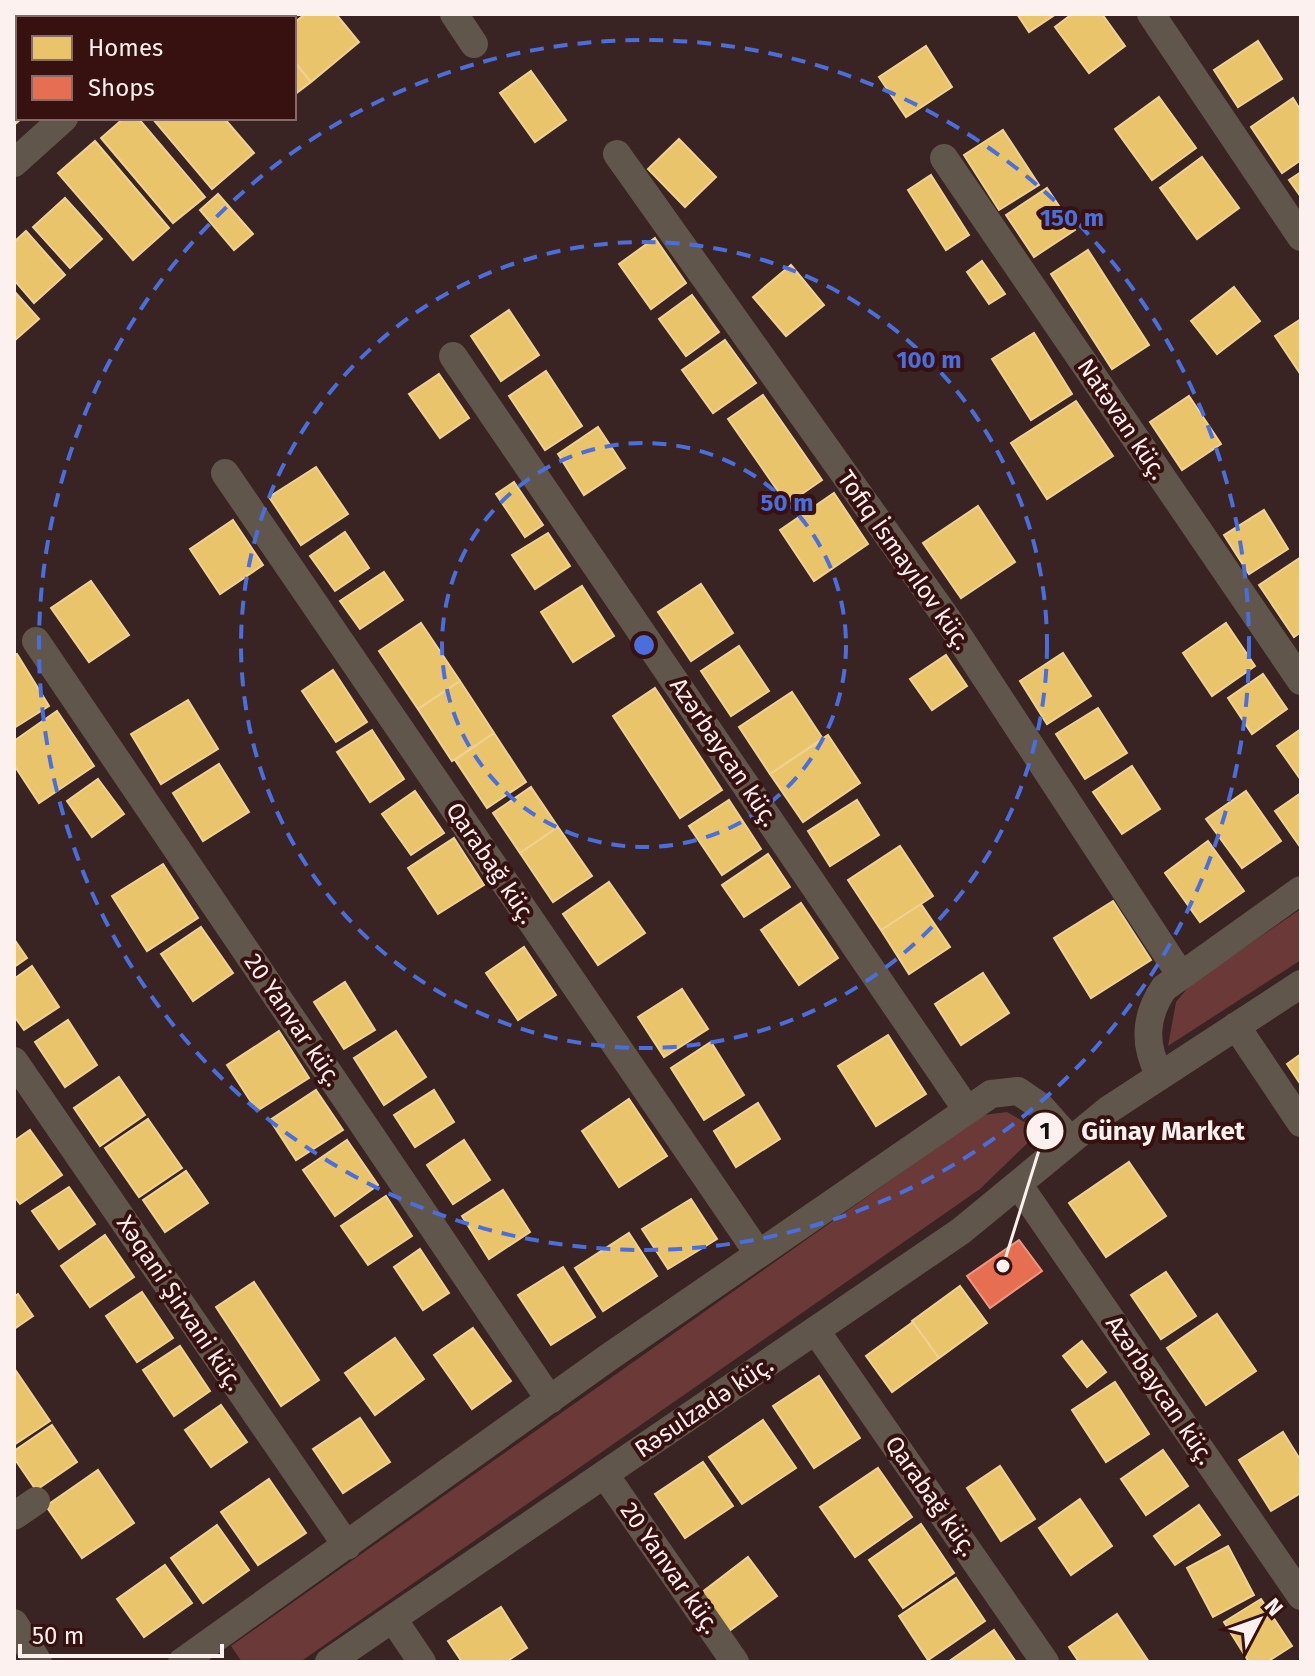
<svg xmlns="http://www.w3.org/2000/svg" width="1315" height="1676" viewBox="0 0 1315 1676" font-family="'Fira Sans',sans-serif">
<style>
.green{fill:#6a3938}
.homes{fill:#e9c46a;stroke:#efd292;stroke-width:2}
.shops{fill:#e76f51;stroke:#ee9681;stroke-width:2}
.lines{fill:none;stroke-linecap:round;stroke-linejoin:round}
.street{stroke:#61564b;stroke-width:28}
.ring{fill:none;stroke:#4a6fdd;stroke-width:4;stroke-dasharray:14 10}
.labels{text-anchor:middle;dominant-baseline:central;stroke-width:8;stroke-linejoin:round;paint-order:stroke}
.street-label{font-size:24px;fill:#fdf1f0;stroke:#371010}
.centre{fill:#4a6fdd;stroke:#371010;stroke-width:4}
.ring-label{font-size:24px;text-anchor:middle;font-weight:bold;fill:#4a6fdd;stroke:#371010;stroke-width:8;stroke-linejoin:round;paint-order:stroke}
.leader{fill:none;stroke:#fdf1f0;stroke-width:3}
.callout-dot{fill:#fdf1f0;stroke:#371010;stroke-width:3}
.mark-label{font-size:24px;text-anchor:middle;font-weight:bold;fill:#111}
.callout-label{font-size:26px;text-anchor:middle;font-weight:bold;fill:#fdf1f0;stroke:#371010;stroke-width:8;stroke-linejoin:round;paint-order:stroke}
</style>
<rect width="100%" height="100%" fill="#3a2323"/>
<path class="green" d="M1301,909V960L1168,1046L1176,1002L1192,983Z
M1007,1112L1040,1131L980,1189L300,1662H242L231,1646L983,1115Z"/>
<path class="homes" d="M305,14H336L359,42L311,82L294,61V23Z
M1017,14H1056L1029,32Z
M1072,14H1102L1125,46L1089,73L1055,27Z
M1258,41L1282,79L1238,107L1214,70Z
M926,46L952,87L906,117L879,77Z
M294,61L311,82L294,95Z
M531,71L566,120L535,142L500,93Z
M1159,97L1196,148L1152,180L1115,129Z
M1293,98L1301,111V160L1282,173L1251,127Z
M14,99L18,104V118H22L14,125Z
M124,118H138L205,197L173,223L101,138Z
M152,118H224L254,153L212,189Z
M1003,130L1039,185L999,210L964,155Z
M679,139L716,177L685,207L648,169Z
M95,141L169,228L133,260L58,173Z
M1202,157L1239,208L1197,239L1160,188Z
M1301,172V197L1289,180Z
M931,175L969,235L946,250L908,190Z
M1047,188L1075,230L1034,257L1006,215Z
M218,194L253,234L234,250L200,210Z
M65,198L102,239L70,268L33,227Z
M26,231L65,275L34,303L14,280V242Z
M655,238L686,283L651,309L619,264Z
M1088,250L1149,345L1112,369L1051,274Z
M982,261L1005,294L989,304L967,272Z
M791,265L824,305L786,336L753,297Z
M1234,287L1260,321L1217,354L1191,321Z
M14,291L39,319L14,341Z
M692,295L719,332L686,356L659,319Z
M509,310L539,355L501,381L471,336Z
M1301,319V375L1275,336Z
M1034,333L1072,394L1031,420L992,359Z
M725,340L756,383L713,413L682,370Z
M546,371L582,426L545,450L509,396Z
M439,374L469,418L440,438L409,394Z
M763,395L822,480L787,504L728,419Z
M1189,396L1221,444L1182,470L1150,422Z
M1076,401L1113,456L1047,499L1011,443Z
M598,427L625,468L584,495L558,454Z
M316,467L348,514L301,545L269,497Z
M514,482L543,525L525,537L496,494Z
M834,493L868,544L814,581L780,530Z
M978,506L1015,562L961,598L923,543Z
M1264,510L1288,549L1249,574L1224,535Z
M233,520L263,565L220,594L190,549Z
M345,532L369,568L335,591L310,556Z
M548,533L570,566L535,589L512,555Z
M1301,557V632L1294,637L1259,585Z
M384,572L403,600L360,629L340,601Z
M91,581L129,635L89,662L51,608Z
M701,584L733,633L691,661L658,612Z
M582,586L614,636L573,662L541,612Z
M421,623L460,681L418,709L379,651Z
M1226,623L1255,666L1212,696L1183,653Z
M739,646L769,691L731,716L701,671Z
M1063,653L1091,696L1047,724L1020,681Z
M17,654L49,706L14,728V655Z
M946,655L967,686L932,710L910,679Z
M333,670L367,722L336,742L302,691Z
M1263,674L1287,709L1252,734L1228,698Z
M460,681L494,733L452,761L418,709Z
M655,688L722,790L680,818L613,716Z
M792,692L823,739L770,774L739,727Z
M188,700L218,749L161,784L131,734Z
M1098,708L1127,753L1085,779L1056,734Z
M57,711L94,766L39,803L14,765V741Z
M1301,729V780L1277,746Z
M372,730L404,779L370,802L337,752Z
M494,733L526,782L487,808L455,760Z
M828,735L860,783L803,822L770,774Z
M219,764L249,812L203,841L173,793Z
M1132,766L1160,809L1122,834L1093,792Z
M98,779L124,814L92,837L67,801Z
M531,787L558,827L520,853L493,813Z
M415,791L444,833L411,855L382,814Z
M1246,791L1281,841L1242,868L1206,819Z
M1301,793V848L1275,811Z
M729,800L761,849L722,875L689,826Z
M857,800L879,835L830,866L808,831Z
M558,827L592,876L553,902L520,853Z
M454,838L484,885L438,914L408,868Z
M1208,841L1244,891L1200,922L1165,873Z
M900,846L933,896L881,930L848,880Z
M768,854L790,887L744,917L722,885Z
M163,864L198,918L147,951L112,896Z
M609,882L645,933L598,965L563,914Z
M1113,901L1151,960L1091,998L1054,938Z
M801,903L838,958L799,985L761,930Z
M921,904L950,947L909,974L881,930Z
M201,927L233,973L193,1001L161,954Z
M14,939L27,958L14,967Z
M524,947L556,995L518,1020L486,973Z
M32,966L59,1007L24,1030L14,1016V979Z
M983,973L1009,1013L961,1045L935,1004Z
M345,982L375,1030L344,1049L314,1002Z
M682,989L708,1029L664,1057L638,1017Z
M68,1020L97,1065L65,1087L35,1042Z
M279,1031L309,1078L257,1111L227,1065Z
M396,1031L426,1077L384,1105L354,1058Z
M888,1035L926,1094L876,1126L838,1066Z
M711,1042L744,1095L704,1120L671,1068Z
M1301,1054V1085L1287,1064Z
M119,1077L145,1115L100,1146L74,1108Z
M316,1090L343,1130L296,1160L270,1120Z
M434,1090L454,1122L415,1147L394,1115Z
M629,1099L667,1156L619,1187L582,1131Z
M758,1103L780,1139L736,1167L714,1131Z
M148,1119L182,1168L139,1197L105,1148Z
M30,1130L62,1175L20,1204L14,1196V1141Z
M347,1140L378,1185L335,1216L303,1170Z
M464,1140L490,1180L453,1204L427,1165Z
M1129,1162L1166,1216L1106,1257L1069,1203Z
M186,1171L208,1203L165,1232L143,1200Z
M69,1187L95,1224L59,1249L32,1211Z
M503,1190L530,1232L489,1259L462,1216Z
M386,1196L412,1236L368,1265L341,1226Z
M691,1199L717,1239L668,1269L642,1229Z
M629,1233L657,1276L603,1311L575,1268Z
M105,1235L134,1277L90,1307L61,1266Z
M420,1249L449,1293L423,1310L394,1267Z
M563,1267L595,1317L551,1345L518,1295Z
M1166,1272L1196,1316L1161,1339L1131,1295Z
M254,1282L319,1380L281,1406L216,1307Z
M960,1286L987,1323L939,1358L912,1321Z
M142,1292L173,1338L137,1362L106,1316Z
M18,1294L33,1316L14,1329V1297Z
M1217,1314L1256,1371L1206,1405L1167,1348Z
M913,1322L939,1358L892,1392L866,1356Z
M473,1328L511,1381L472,1409L434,1355Z
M395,1338L424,1379L375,1415L345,1373Z
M1082,1341L1106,1372L1087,1387L1063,1356Z
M180,1346L210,1391L174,1416L143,1370Z
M14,1368L50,1421L14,1445Z
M819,1376L860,1438L814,1468L773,1406Z
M1115,1382L1149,1434L1106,1462L1072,1410Z
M221,1405L247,1442L211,1467L185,1430Z
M360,1418L390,1462L343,1493L313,1449Z
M763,1420L796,1468L742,1504L709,1457Z
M52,1425L77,1462L36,1490L14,1458V1451Z
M1283,1432L1301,1461V1493L1271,1511L1239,1460Z
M1163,1450L1188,1486L1146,1515L1121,1479Z
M703,1462L733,1506L685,1538L655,1494Z
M1000,1466L1035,1519L1001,1541L967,1488Z
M878,1468L912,1517L855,1557L820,1507Z
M98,1470L134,1523L82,1558L46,1506Z
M269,1479L306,1533L258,1565L221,1512Z
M1080,1499L1112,1546L1071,1575L1039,1528Z
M1199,1505L1220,1535L1175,1565L1154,1536Z
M921,1524L954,1573L903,1608L869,1560Z
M217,1525L249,1570L203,1603L171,1558Z
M1228,1546L1254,1595L1213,1617L1187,1568Z
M748,1557L777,1596L729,1631L701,1593Z
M165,1565L192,1603L144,1637L117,1599Z
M956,1578L985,1621L928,1660L899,1616Z
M1261,1599L1292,1646L1267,1662H1249L1224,1622Z
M501,1607L527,1648L506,1662H462L448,1641Z
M1117,1614L1149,1662H1079L1069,1647Z
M994,1630L1016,1662H948Z"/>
<path class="shops" d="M1019,1240L1042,1271L990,1308L967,1276Z"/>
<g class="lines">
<path class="street" d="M454,14L474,44
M1151,14L1301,237
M177,18L181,14
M617,154L946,617L1180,974
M944,158L1301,681
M14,163L64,118
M453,356L967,1110
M225,473L758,1253
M36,641L550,1400
M1236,1026L1301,1123
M14,1061L347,1546
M1159,1074C1143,1043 1145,1016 1164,988L1301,890
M1018,1184L1301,1596
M816,1331L1045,1662
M605,1475L735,1662
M14,1516L36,1501
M393,1619L422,1662
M14,1623L38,1662
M182,1662L609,1357L991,1094L1018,1091L1040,1106L1070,1140
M329,1662L961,1231L1108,1110L1301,984"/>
</g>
<g class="ring">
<circle cx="644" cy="645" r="202"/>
<circle cx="644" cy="645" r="403"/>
<circle cx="644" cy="645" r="605"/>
</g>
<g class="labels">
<g class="street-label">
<text transform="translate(1122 419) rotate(56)">Natəvan küç.</text>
<text transform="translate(904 560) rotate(55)">Tofiq İsmayılov küç.</text>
<text transform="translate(724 752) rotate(56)">Azərbaycan küç.</text>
<text transform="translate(491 863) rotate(56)">Qarabağ küç.</text>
<text transform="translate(293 1020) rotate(56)">20 Yanvar küç.</text>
<text transform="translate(180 1303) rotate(56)">Xəqani Şirvani küç.</text>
<text transform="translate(1160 1390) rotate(56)">Azərbaycan küç.</text>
<text transform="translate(704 1407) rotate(-34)">Rəsulzadə küç.</text>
<text transform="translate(931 1496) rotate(55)">Qarabağ küç.</text>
<text transform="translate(670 1568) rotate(55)">20 Yanvar küç.</text>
</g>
</g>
<circle cx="644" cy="645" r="12" class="centre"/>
<g class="ring-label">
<text x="1072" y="226">150 m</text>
<text x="929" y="368">100 m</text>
<text x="787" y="511">50 m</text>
</g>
<path class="leader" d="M1003 1266L1045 1131"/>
<g class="callout-dot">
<circle cx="1003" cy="1266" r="8"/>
<circle cx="1045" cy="1131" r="20"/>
</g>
<g class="mark-label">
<text x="1045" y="1139">1</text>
</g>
<g class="callout-label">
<text x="1163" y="1140">Günay Market</text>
</g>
<rect width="1315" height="1676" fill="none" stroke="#fdf1f0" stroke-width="32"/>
<rect x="16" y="16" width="280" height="104" fill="#371010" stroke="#866a6a" stroke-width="2"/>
<rect x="32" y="36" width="40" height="24" fill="#e9c46a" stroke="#866a6a" stroke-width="2"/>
<text x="88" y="56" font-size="24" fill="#fdf1f0">Homes</text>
<rect x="32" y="76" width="40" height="24" fill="#e76f51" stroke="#866a6a" stroke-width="2"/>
<text x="88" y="96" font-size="24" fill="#fdf1f0">Shops</text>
<g transform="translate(1259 1620) rotate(49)" stroke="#371010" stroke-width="6" paint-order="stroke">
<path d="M0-6L14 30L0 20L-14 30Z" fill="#fdf1f0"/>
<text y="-12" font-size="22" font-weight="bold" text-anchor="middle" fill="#fdf1f0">N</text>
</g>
<path d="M20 1644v12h202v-12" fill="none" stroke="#fdf1f0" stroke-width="4"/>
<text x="32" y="1644" font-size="24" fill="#fdf1f0" stroke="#371010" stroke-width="6" paint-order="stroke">50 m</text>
</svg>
